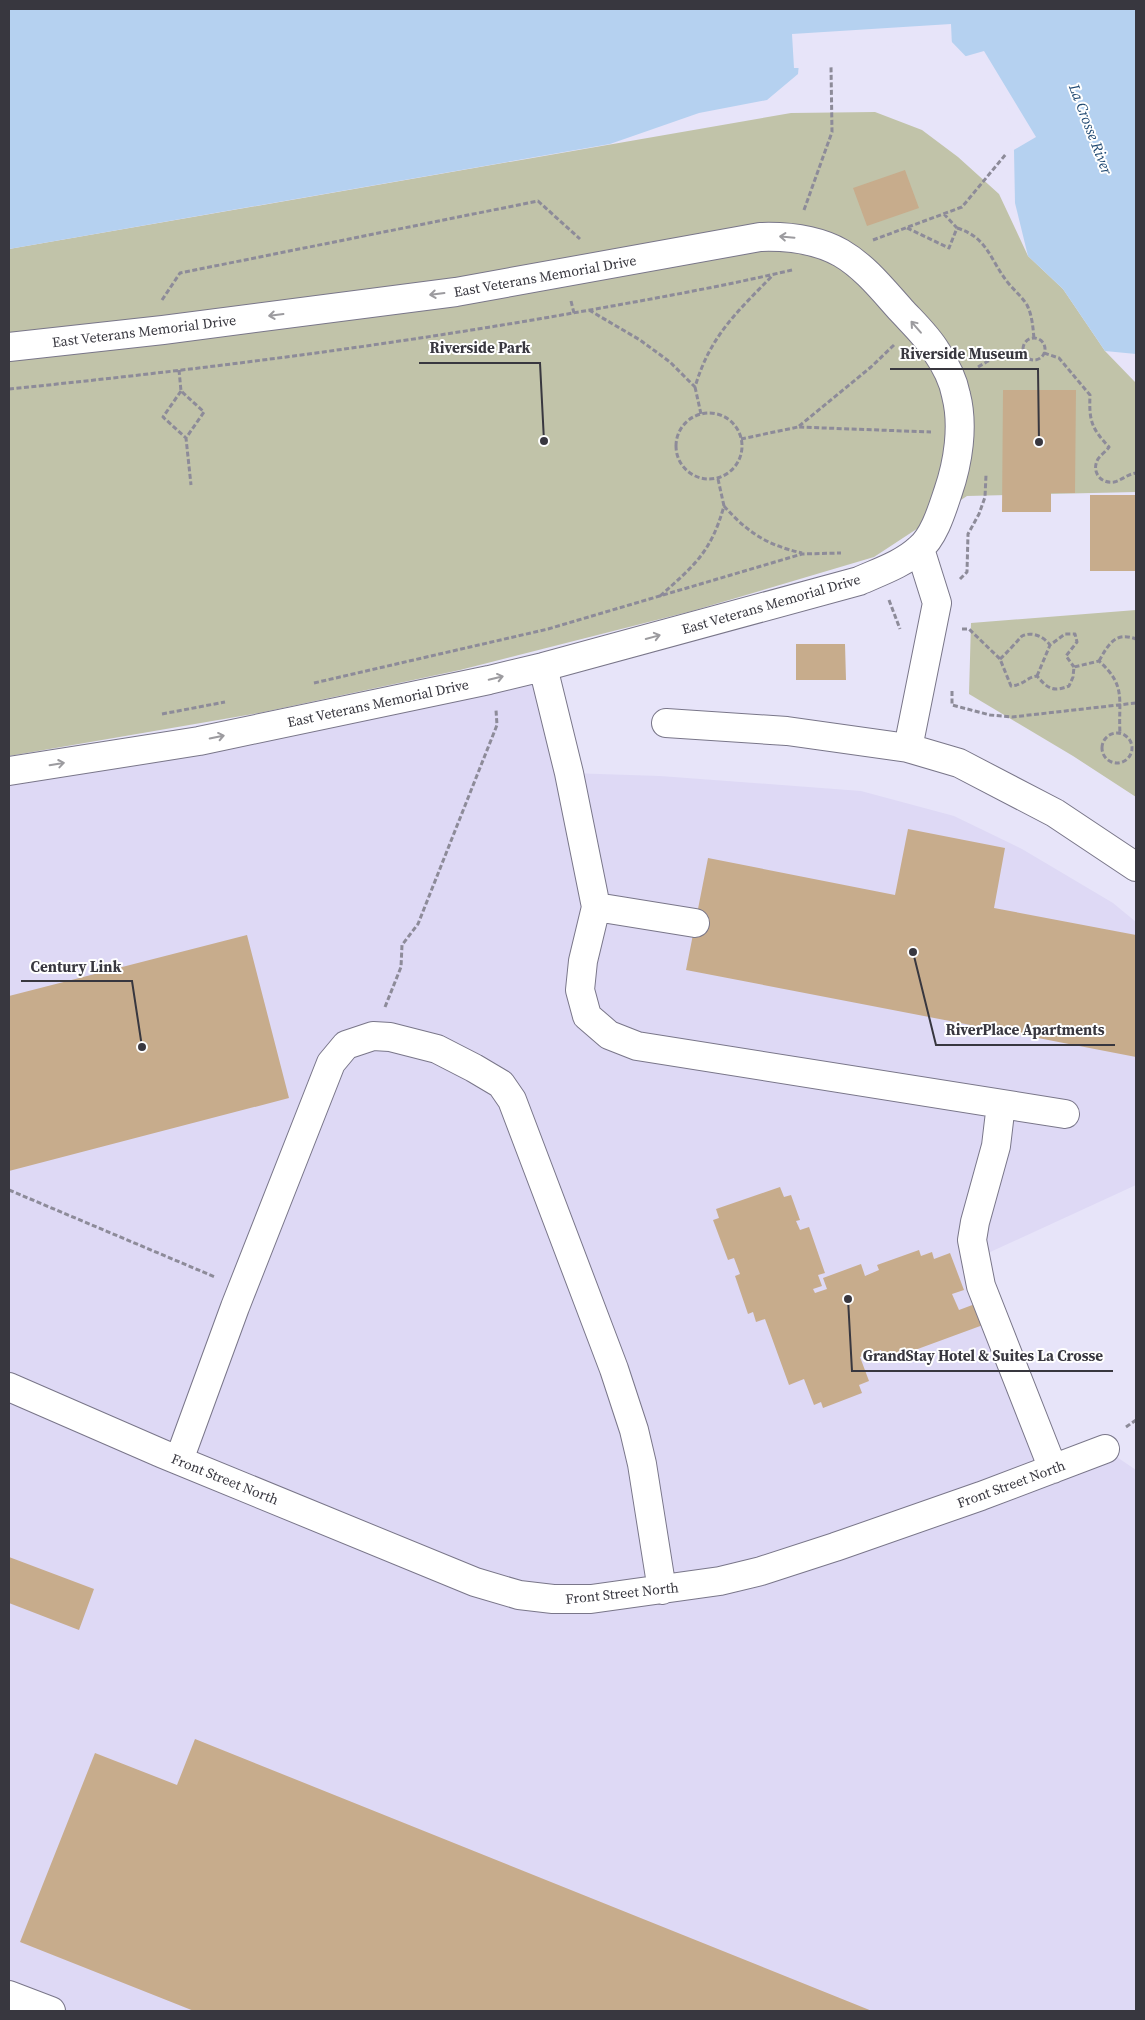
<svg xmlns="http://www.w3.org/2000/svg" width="1145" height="2020" viewBox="0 0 1145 2020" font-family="'Source Serif 4',serif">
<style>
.built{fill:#ded9f5}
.green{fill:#c1c3a9}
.water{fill:#b5d1f0}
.pier{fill:#e7e4f9}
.building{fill:#c7ac8c}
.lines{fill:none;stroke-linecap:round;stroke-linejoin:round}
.minor-casing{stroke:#797689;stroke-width:30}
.path{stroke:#8d8b99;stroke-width:3;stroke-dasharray:5 2.5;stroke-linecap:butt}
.minor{stroke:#fff;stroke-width:28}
.oneway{stroke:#9c9b9f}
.labels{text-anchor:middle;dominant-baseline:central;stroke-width:4;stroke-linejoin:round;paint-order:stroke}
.street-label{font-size:14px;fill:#38373f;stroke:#fff}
.water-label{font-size:15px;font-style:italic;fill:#1e4770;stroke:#fff}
.leader{fill:none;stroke:#38373f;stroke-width:2}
.callout-dot{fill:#38373f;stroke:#fff;stroke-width:2}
.callout-label{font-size:15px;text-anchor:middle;font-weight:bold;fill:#38373f;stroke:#fff;stroke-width:4;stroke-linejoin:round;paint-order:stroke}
</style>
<rect width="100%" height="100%" fill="#e7e4f9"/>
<path class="built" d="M543,667L569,773L660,776L861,791L954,816L1022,849L1113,903L1136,922V1185L975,1259L1053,1469L1105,1449L1136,1470V2011H9V771Z"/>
<path class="green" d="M875,112L922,130L958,157L999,194L1028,256L1063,289L1105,351L1136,383V492L967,496L874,557L692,611L460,670L259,713L9,756V249L791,113Z
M1136,610V797L1073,756L969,694L971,623Z"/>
<path class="water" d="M9,9H1136V354L1105,351L1063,289L1028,256L1015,203L1014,151L1010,102L948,38L801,42L798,74L767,100L699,113L610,144L9,249Z"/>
<path class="pier" d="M951,24L952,46L947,41L861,48L804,44L801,68H794L792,34Z
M984,51L1036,137L1012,151L1007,103L963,57Z"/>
<path class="building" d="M905,170L919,208L867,226L853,188Z
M1003,390H1076L1075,493H1051V512H1002Z
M1090,495H1136V571H1090Z
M796,644H845L846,680H796Z
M908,829L1005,848L994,908L1136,935V1057L686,970L708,858L895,895Z
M247,935L289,1098L9,1171V996Z
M780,1187L784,1197L791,1195L800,1220L796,1221L800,1230L809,1227L825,1273L818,1275L822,1286L813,1289L815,1293L827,1289L823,1278L861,1264L865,1276L879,1270L877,1265L919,1250L921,1256L932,1252L934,1259L950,1253L964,1290L952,1294L959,1310L975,1304L983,1325L885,1361L881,1350L860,1357L869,1381L859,1385L862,1393L823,1408L821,1402L814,1405L804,1379L789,1385L765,1319L756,1322L753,1312L748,1314L735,1276L740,1274L734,1258L728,1260L713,1220L719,1218L716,1209Z
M9,1557L94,1589L79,1630L9,1603Z
M195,1739L872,2011H194L20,1942L95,1753L177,1785Z"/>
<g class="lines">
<g class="minor-casing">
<path id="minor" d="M9,347L163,330L456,292L760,237C789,236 816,239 841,253C865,267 883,290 901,310C913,323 927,336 936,351C945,364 953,379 956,395C964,426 958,463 948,492C942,510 934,537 919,549C903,564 879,572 859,581L543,667L489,680L199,741L9,771
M543,667L569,773L596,907L583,961L580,990L587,1016L609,1035L637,1046L1065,1114
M666,723L787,731L908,748L959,763L1055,813L1136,867
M908,748L937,603L920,549
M596,907L695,923
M1001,1104L996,1146L975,1222L972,1240L981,1286L1053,1469
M9,1387L163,1454L475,1582L519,1595L553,1599H591L720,1581L761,1571L835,1547L981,1496L1105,1449
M179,1460L235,1307L331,1063L346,1045L373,1036L390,1037L437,1049L474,1068L501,1084L512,1100L614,1369L634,1430L642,1464L662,1590
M9,1995L51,2011"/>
</g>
<path class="path" d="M804,210L832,132L831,66
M907,228L949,248L957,228L944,214
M957,228C989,238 990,261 1009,284C1015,291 1022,297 1027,305C1032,315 1033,327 1034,339
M873,240L962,207L1006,154
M162,300L180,273L538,201L580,239
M571,301L574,313
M589,310L640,340L670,362L695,387C710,336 737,312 773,275
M1023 349a11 11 0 1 1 22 0a11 11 0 1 1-22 0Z
M894,345L871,367L798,427L931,432
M1044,353L1059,358L1090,395C1089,420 1091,428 1109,447C1106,451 1101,455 1098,459C1091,471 1100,484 1114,482C1122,480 1128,474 1136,473
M978,367C993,358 1006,351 1024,351
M179,370L181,391L204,412L186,438L191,485
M695,387L701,414
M9,389C197,370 386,346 573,313C646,300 720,287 792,270
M181,391L163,417L186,438
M676 446a33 33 0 1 1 66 0a33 33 0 1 1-66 0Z
M741,439L798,427
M718,479L724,506
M960,579L967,572L968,534L979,514L985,497L986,475
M660,596C695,565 711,552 724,506C748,533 767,545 802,553
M889,600L900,629
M962,629H969L1000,659L1011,686C1024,685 1027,677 1037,676C1048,689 1053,692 1069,686L1073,677L1074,667L1099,661C1127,686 1118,700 1120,733
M1000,659C1005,655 1020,638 1022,636C1033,631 1044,637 1050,645L1065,634H1075L1077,642L1066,656L1074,667
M1099,661C1108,645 1115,631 1136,639
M1037,676L1050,645
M314,683L548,629L802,554L841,553
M952,691V705L990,715L1012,717L1136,703
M162,714L225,702
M1102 748a15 15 0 1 1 30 0a15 15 0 1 1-30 0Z
M385,1007L401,967L402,945L418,924L497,725L496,710
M9,1190L215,1277
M1126,1427L1136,1420"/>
<use href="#minor" class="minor"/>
</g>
<defs><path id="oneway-shaft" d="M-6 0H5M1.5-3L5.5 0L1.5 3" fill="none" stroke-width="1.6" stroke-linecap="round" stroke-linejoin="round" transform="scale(1.25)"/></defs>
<g class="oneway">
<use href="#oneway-shaft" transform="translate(787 237) rotate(-175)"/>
<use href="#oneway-shaft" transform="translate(437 294) rotate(173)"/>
<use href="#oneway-shaft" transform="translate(276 315) rotate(173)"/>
<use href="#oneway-shaft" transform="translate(916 327) rotate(-131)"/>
<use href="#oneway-shaft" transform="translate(653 637) rotate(-15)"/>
<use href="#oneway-shaft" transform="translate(496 678) rotate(-13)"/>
<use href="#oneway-shaft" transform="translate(217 737) rotate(-12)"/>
<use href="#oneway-shaft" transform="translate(57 764) rotate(-9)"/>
</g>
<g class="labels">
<g class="street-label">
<text transform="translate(545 276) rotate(-10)">East Veterans Memorial Drive</text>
<text transform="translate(144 331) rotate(-7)">East Veterans Memorial Drive</text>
<text transform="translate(771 604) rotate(-16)">East Veterans Memorial Drive</text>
<text transform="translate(378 703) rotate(-12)">East Veterans Memorial Drive</text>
<text transform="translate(225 1479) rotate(22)">Front Street North</text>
<text transform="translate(1011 1484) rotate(-20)">Front Street North</text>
<text transform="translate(622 1593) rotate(-6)">Front Street North</text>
</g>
<g class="water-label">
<text transform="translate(1091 129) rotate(69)">La Crosse River</text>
</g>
</g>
<path class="leader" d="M544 441L540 363H419M1039 442L1038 369H890M142 1047L132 981H21M913 952L936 1045H1115M848 1299L852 1371H1113"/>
<g class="callout-dot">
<circle cx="544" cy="441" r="5"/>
<circle cx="1039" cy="442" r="5"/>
<circle cx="142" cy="1047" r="5"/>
<circle cx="913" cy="952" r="5"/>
<circle cx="848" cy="1299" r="5"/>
</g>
<g class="callout-label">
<text x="480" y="353">Riverside Park</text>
<text x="964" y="359">Riverside Museum</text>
<text x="76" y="972">Century Link</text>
<text x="1025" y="1035">RiverPlace Apartments</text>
<text x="983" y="1361">GrandStay Hotel &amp; Suites La Crosse</text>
</g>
<rect width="1145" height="2020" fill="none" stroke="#38373f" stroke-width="20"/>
</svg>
